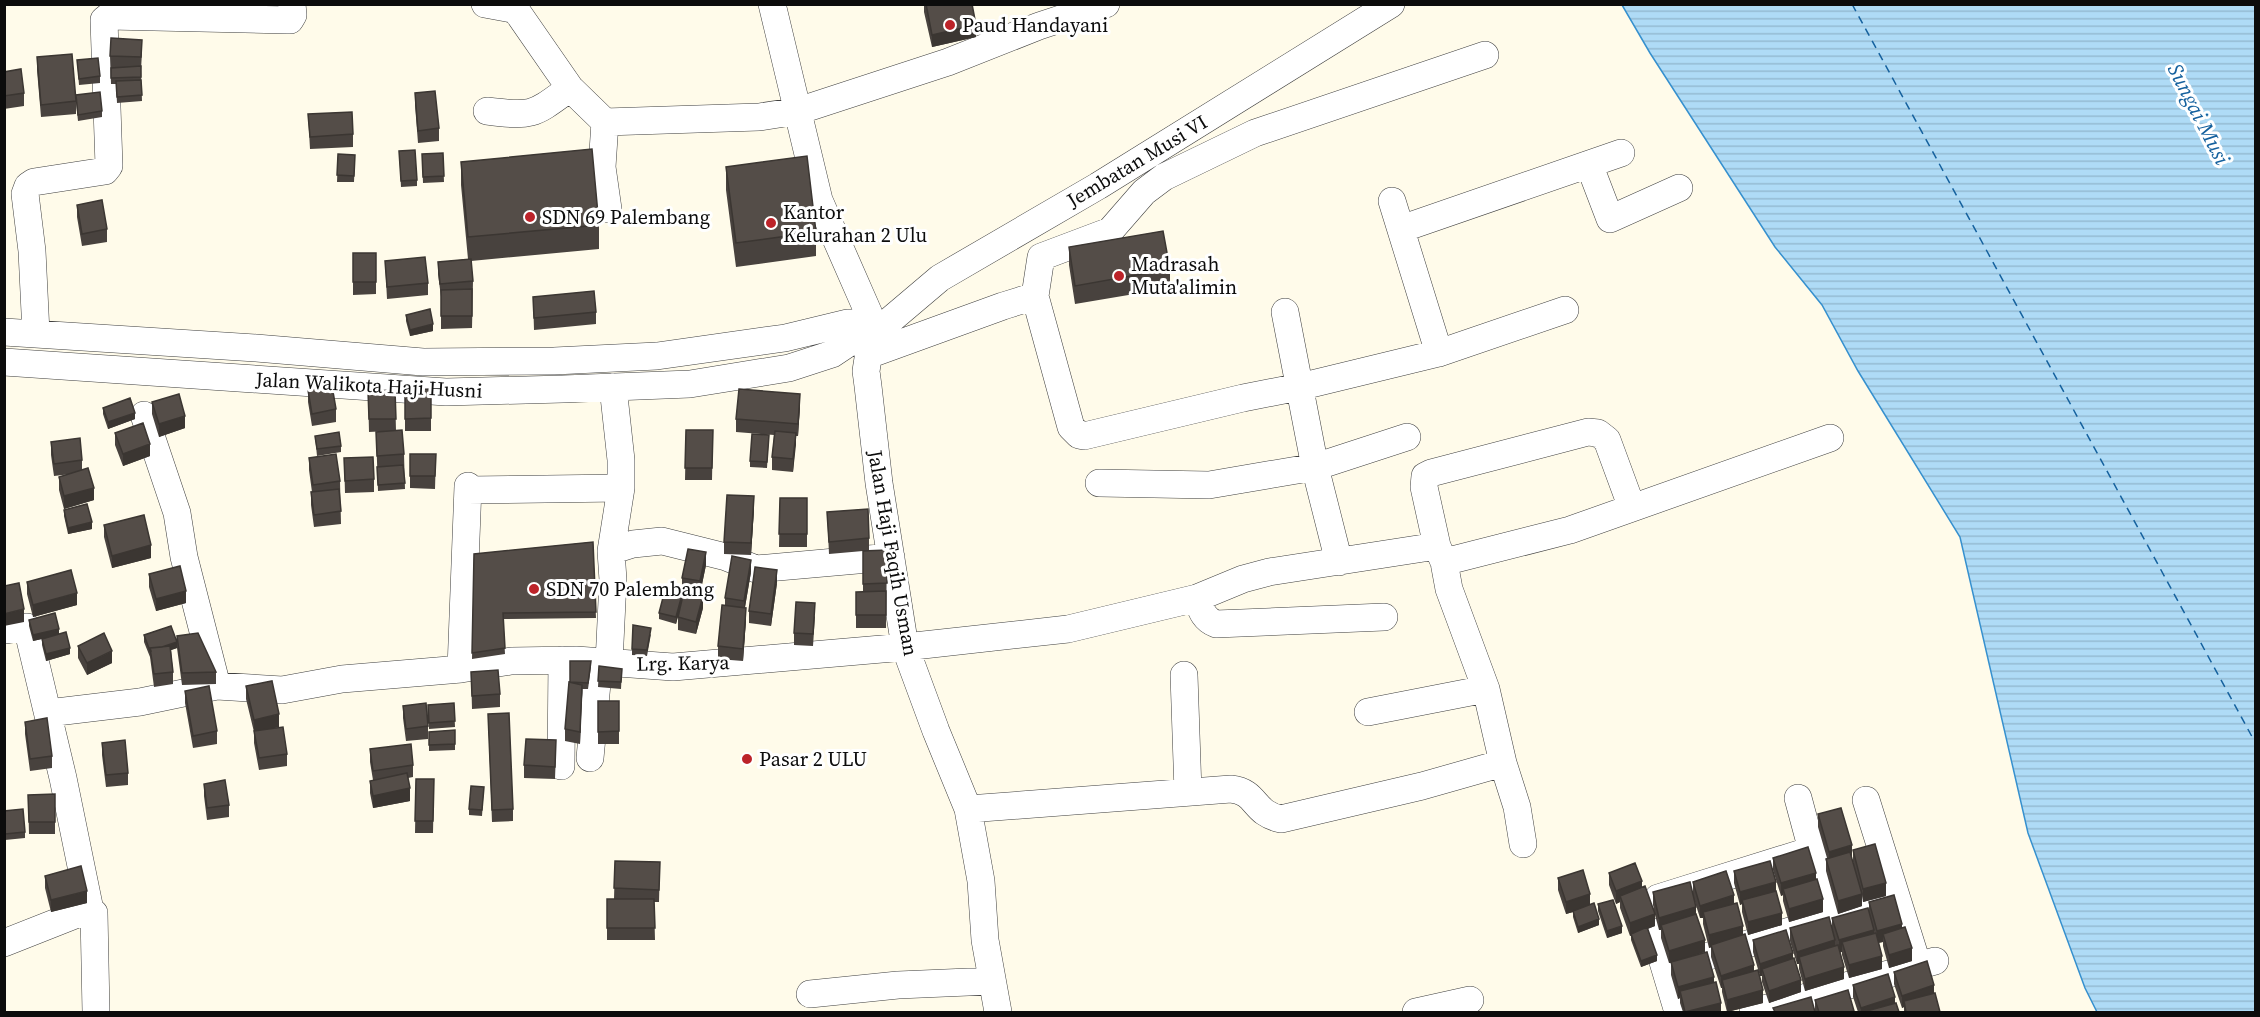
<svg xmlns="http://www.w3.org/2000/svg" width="2260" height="1017" viewBox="0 0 2260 1017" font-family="'Source Serif 4',serif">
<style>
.water{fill:url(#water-rules);stroke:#3690ce;stroke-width:1.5}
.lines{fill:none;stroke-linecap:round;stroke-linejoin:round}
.ferry{stroke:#15619e;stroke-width:1.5;stroke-dasharray:8 6;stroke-linecap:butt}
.minor-casing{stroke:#3f3f3f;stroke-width:28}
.minor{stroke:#fff;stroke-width:27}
.wall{fill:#48423e}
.shaded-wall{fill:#3b3632}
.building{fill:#544d48;stroke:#3b3632;stroke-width:1.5}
.poi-dot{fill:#bc2329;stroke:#fff;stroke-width:2}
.labels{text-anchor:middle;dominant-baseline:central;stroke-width:6;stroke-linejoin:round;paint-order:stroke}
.poi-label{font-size:20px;fill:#0c0c0c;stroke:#fff;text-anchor:start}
.street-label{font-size:20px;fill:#0c0c0c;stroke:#fff}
.water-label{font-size:21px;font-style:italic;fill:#15619e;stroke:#fff}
</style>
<defs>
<pattern id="water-rules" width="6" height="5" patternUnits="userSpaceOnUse" patternTransform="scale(1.5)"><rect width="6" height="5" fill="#afdbf6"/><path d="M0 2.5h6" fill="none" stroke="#95bbd2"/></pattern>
</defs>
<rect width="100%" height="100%" fill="#fffbea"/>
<path class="water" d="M1622,5H2255V1012H2097L2085,988L2028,833L1960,537L1858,371L1822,305L1775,247L1650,53Z"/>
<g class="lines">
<path class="ferry" d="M1852,4L2256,744"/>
<g class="minor-casing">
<path id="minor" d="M485,4L512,9L518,13L570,88L605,122
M772,4L819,200L869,314
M1485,55L1255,133L1164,177L1144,192L1110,231L1041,257L1035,296L1071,427L1079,435L1084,436L1243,398L1299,387L1439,353L1565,310
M487,111C533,117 533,115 570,88
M1589,164L1610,219L1679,188
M1392,201L1439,353
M608,209L602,167L605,122L759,117L798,111L948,62L1039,26L1106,4
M1401,229L1621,153
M1285,312L1315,467L1339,562
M888,322L940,278L1098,186L1391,4
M4,332L256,348L423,362L554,361L657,356L785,338L847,323H865
M36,333L32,251L25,194L28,186L34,182L105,171L109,166L104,20L109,16L287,20H290L293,15L292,4
M872,333L866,371L868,386L879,483L905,647L936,731L968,809L981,881L985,940L998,1012
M868,355L1003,306L1035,296
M4,362L446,392L563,389L690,384L789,368L832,354L868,330
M144,415L177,513L184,557L217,686L282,690L342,679L461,669
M1099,483L1209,485L1315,467L1407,437
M468,486L461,669L511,661L576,660L673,667L905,647L1068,629L1197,598L1243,579L1269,572L1437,546L1424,487L1425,476L1431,473L1588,432L1598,433L1607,440L1632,508
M468,490L621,488
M1437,546L1444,562L1570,530L1830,438
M611,551L633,544L662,541L726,557L756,569L891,557
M1444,562L1449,589L1486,689L1503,763L1517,807L1523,844
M1197,598C1201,609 1203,619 1216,624L1384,617
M4,630L27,627L63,778L90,910
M609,663L613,580L611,551L621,488V460L613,387
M1184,675L1188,792
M1368,712L1486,689
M48,713L140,702L217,686
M590,758L599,662
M561,766L562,660
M1798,798L1830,917
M1866,800L1918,966
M968,809L1231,789C1258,792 1252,813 1281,819L1422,786L1503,763
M1658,898L1812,850
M1654,932L1678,1012
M4,943L85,911L90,910L94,913L96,1012
M1667,969L1896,898
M810,994L898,985L992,981
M1416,1012L1470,1000
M1753,1012L1935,961"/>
</g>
<use href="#minor" class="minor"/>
</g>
<path class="wall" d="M924,4H972L976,37L932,47L924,12Z
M142,52L141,70L142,101L117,103L116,84H111L110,56Z
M37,57L76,101L102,111V117L78,121L76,102V114L41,117L37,70Z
M77,60L100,76V83L79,85Z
M4,72L24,93V106L4,109Z
M415,93L439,128V141L418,143L415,105Z
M308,114L353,134V147L310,149Z
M399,151L417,180V186L401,187Z
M443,153L444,182L423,183L422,154Z
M338,154L355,155L354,182H337Z
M461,162L599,225V249L471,261L473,281L472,328L441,329V297L438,274V262L468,259L461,185Z
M726,167L816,232V256L736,267L726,190Z
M77,205L107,229V242L82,246L77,217Z
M1069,247L1170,269V288L1075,304L1069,265Z
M353,253H376V294L353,295Z
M385,261L428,283V295L387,299Z
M533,297L596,312V324L534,330Z
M406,315L433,331L410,336L406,321Z
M431,389V431H405V390Z
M308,390L336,409V422L312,426L308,402Z
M395,390L396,431L404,454L405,489L378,491L376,432L387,431L369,432L368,391Z
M152,402L185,428L159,437L152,414Z
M800,406L798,436H796L793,472L772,470V457L774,435L736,432V419Z
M103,408L135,419L108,429L103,414Z
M686,430H713L712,480H685Z
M115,433L150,456L123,466L115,445Z
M769,435L767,468L750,467V461Z
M315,436L341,446V452L317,456Z
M51,442L82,460V470L94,500L64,509L59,490V477L71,474L54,476L51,455Z
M410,454H436L435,489L410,488Z
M309,458L340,481L341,524L314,527L311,505V492H312L309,470Z
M344,458L374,479V492L345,493Z
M780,498H807V547H779Z
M754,509L751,555L724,554V542Z
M64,510L92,529L68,534L64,516Z
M827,512L869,538V551L887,550L886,628H856V592H863V551L829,554Z
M104,525L151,558L112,568L104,537Z
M593,542L596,618L503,619L505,654L472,659L474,554Z
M706,565L700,594L682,590V578Z
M751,572L745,607L746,620L743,661L718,659V646L725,606V598Z
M149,574L186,603L156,611L149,587Z
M27,582L77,605L33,617L27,594Z
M777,583L771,626L749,623V611Z
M683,597L676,624L659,619V613Z
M703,608L696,634L678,630V617Z
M815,616L813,646L794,645V633Z
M29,620L59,634L70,654L46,661L42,645V639L46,638L33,641L29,626Z
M651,634L647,656L632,655V649Z
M144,635L177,648L171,650L173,672V684L154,687L150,657L144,642Z
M177,636L216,672V684L182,685L177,648Z
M78,646L112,663L87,675L78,658Z
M570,661L591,667L588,689H582L580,744L565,741V729L570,683Z
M599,666L622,669L621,689L598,687Z
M471,672L500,694V707L472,709Z
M246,686L279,727L270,729L287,754V766L259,770L254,743V732L246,699Z
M185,691L217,731V744L193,748L185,703Z
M598,701H619V744H598Z
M454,703L455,727L429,729L428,711Z
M403,706L428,726V739L406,741L403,718Z
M488,714L513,809V821L492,822Z
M25,722L52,756V768L30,771L25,734Z
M455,730V750L429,751V732Z
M102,743L128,773V785L106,787L102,755Z
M370,749L413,765V777L408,778L410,801L373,808L370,793V781L373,780L370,762Z
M556,752L555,779L524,778V765Z
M416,779H434L433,833H415Z
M204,784L229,805V817L207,820L204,796Z
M484,787L482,816L469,815V809Z
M55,794V834H29L28,795Z
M4,811L25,832V838L5,840Z
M1818,814L1852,857L1851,858L1857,878L1853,862V850L1886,896L1863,902L1862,896V906L1838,914L1826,871V859L1827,858L1818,827Z
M1773,858L1816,880L1823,912L1789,922L1783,901V895L1781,896L1773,870Z
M615,861L660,862L659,902H654L655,940H607V899H614Z
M1734,871L1776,891L1782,925L1748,935L1742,912V904L1740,905L1734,883Z
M1609,873L1642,887L1654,909L1653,905V892L1693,893V882L1734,904L1763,1003L1727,1012L1722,992V988H1721L1711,957V947L1709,948L1703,924V918H1700L1694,899L1696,914L1705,952L1677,961L1714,982L1721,1012H1683L1680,1003V998L1678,999L1671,975V963H1669L1661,938V930H1659L1655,915V926L1647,929L1657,961L1641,967L1631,940V935L1630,936L1620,908V902L1616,904L1609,885Z
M45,876L87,903L51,912L45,888Z
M1558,878L1590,904L1599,925L1578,933L1573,917V912L1566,914L1558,890Z
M1869,902L1902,927L1912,961L1889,968L1883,946V942L1878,943L1882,969L1849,978L1842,955V952H1840L1844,979L1805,991L1799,969V964H1797L1790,941V928L1832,929V918L1869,913Z
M1598,904L1622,933L1607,938L1598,911Z
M1753,940L1793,959L1801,992L1769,1003L1762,982V976H1760L1753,952Z
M1894,972L1934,993L1940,1012H1904V1007L1902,1008L1894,984Z
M1853,985L1895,1003L1899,1012H1858L1853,997Z
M1815,1000L1854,1012H1815Z"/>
<path class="shaded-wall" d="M976,25V37L932,47V35Z
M433,324V331L410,336V330Z
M800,394V406L798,436V424Z
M135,413V419L108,429V422Z
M185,416V428L159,437V424Z
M796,433V445L793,472V459Z
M150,444V456L123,466V454Z
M94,488V500L64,509V496Z
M754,496V509L751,555V543Z
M92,522V529L68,534V528Z
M151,545V558L112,568V556Z
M706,552V565L700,594V581Z
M751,560V572L744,613V601Z
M777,570V583L771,626V614Z
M186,591V603L156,611V599Z
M683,591V597L676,624V617Z
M77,593V605L33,617V605Z
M703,596V608L696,634V622Z
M746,608V620L743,661V649Z
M24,609V622L4,626V614Z
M59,629V635L33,641V635Z
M177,642V648L151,657V651Z
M70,648V654L46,661V654Z
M112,651V663L87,675V663Z
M582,685V697L580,744V732Z
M279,714V727L254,732V720Z
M410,788V801L373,808V796Z
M1852,845V857L1829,865V852Z
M1816,873V885L1783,889V895L1781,896V883Z
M1642,881V894L1620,896V902L1616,904V891Z
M1776,882V895L1742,900V904L1740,905V892Z
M1886,883V896L1863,902V889Z
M87,891V903L51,912V900Z
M1590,894V907L1566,914V902Z
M1862,894V906L1838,914V901Z
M1734,895V907L1703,912V918H1700V906Z
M1823,899V912L1789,922V909Z
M1696,907V920L1661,925V930H1659V918Z
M1782,913V925L1748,935V922Z
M1655,914V926L1630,936V923Z
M1599,919V925L1578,933V927Z
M1902,924V936L1883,934V942L1877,943V931Z
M1622,926V933L1607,938V931Z
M1743,926V938L1709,948V935Z
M1874,930V942H1842V952L1839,953V940Z
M1705,940V952L1669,963V951Z
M1835,940V953L1799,957V964H1797V952Z
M1912,948V961L1889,968V955Z
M1793,953V966L1762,969V976H1760V964Z
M1657,955V961L1641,967V961Z
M1882,956V969L1849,978V965Z
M1754,965V977L1722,980V988H1721V976Z
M1844,967V979L1805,991V979Z
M1714,977V989L1680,991V998L1678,999V987Z
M1801,980V992L1769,1003V991Z
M1934,985V997L1904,1001V1007L1902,1008V996Z
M1763,990V1003L1727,1012V1000Z
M1895,997V1009L1885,1012H1861V1008Z
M1721,1003V1012H1685Z"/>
<path class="building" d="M926,4H972L976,25L932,35Z
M111,38L142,40L141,57L110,56Z
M72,54L76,101L41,105L37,57Z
M98,58L100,76L79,79L77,60Z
M141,66V77L111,78V68Z
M21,69L24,93L4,96V72Z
M141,80L142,95L117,97L116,81Z
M435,91L439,128L418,131L415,93Z
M100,92L102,111L78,115L76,95Z
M352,112L353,134L310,137L308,114Z
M592,149L599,225L468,237L461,162Z
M415,150L417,180L401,181L399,151Z
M443,153L444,176L423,177L422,154Z
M338,154L355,155L354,176L337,175Z
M807,156L816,232L736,243L726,167Z
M102,200L107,229L82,234L77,205Z
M1163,231L1170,269L1075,286L1069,247Z
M353,253H376V282H353Z
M425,257L428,283L387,287L385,261Z
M471,259L473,281L440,284L438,262Z
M472,289V316H441V290Z
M594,291L596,312L534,318L533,297Z
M430,309L433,324L410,330L406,315Z
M332,386L336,409L312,414L308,390Z
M431,389V418L405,419V390Z
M739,389L800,394L798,424L736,419Z
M395,390L396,419H369L368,391Z
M179,394L185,416L159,424L152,402Z
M130,398L135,413L108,422L103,408Z
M143,423L150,444L123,454L115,433Z
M402,430L404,454L377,456L376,432Z
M686,430H713L712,468H685Z
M775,431L796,433L793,459L772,457Z
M339,432L341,446L317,449L315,436Z
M752,434L769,435L767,462L750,461Z
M80,438L82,460L54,464L51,442Z
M336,454L340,481L313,485L309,458Z
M410,454H436L435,476H410Z
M373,457L374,479L345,481L344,458Z
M403,465L405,483L378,485L377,467Z
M88,468L94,488L64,496L59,477Z
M339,489L341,511L314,515L311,492Z
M727,495L754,496L751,543L724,542Z
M780,498H807V534H779Z
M87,504L92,522L68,528L64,510Z
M868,509L869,538L829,542L827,512Z
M144,515L151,545L112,556L104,525Z
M593,542L596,612L503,613L505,648L472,653L474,554Z
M688,549L706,552L700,581L682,578Z
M887,550V583L863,584V551Z
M732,556L751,560L744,601L725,598Z
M180,566L186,591L156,599L149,574Z
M755,567L777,570L771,614L749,611Z
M71,570L77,593L33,605L27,582Z
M19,583L24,609L4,614V586Z
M666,586L683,591L676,617L659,613Z
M684,591L703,596L696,622L678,617Z
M886,591V615H856V592Z
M796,602L815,603L813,634L794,633Z
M722,605L746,608L743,649L718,646Z
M55,613L59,629L33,635L29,620Z
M633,625L651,628L647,650L632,649Z
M171,626L177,642L162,647L150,648L151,651H150L144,635Z
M66,632L70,648L46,654L42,639Z
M104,633L112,651L87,663L78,646Z
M198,633L216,672L182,673L177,636Z
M170,646L173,672L154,674L150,648Z
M570,661H591L588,683L570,682Z
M599,666L622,669L621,682L598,681Z
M498,670L500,694L472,696L471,672Z
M272,681L279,714L254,720L246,686Z
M569,682L582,685L580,732L565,729Z
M209,686L217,731L193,736L185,691Z
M598,701H619V731L598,732Z
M426,703L428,726L406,729L403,706Z
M454,703L455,721L429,723L428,705Z
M509,713L513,809L492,810L488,714Z
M47,718L52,756L30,759L25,722Z
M283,727L287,754L259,758L254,731Z
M455,730V744L429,745V732Z
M526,739L556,740L555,767L524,765Z
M125,740L128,773L106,775L102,743Z
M411,744L413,765L373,771L370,749Z
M407,773L410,788L373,796L370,781Z
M416,779H434L433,821H415Z
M225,780L229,805L207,808L204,784Z
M471,786L484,787L482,810L469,809Z
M55,794V822H29L28,795Z
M1841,808L1852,845L1829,852L1818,814Z
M23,809L25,832L5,834L4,811Z
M1875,844L1886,883L1863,889L1853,850Z
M1808,847L1816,873L1781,883L1773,858Z
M1850,852L1862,894L1838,901L1826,859Z
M615,861L660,862L659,890L614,888Z
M1770,861L1776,882L1740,892L1734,871Z
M1635,863L1642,881L1616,891L1609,873Z
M81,866L87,891L51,900L45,876Z
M1583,870L1590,894L1566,902L1558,878Z
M1726,871L1734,895L1700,906L1693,882Z
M1817,879L1823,899L1789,909L1783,889Z
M1690,882L1696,907L1659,918L1653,892Z
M1645,886L1655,914L1630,923L1620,896Z
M1776,891L1782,913L1748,922L1742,900Z
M1894,895L1902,924L1877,931L1869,902Z
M607,899H654L655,928H607Z
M1613,900L1622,926L1607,931L1598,904Z
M1594,903L1599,919L1578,927L1573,911Z
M1737,903L1743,926L1709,935L1703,912Z
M1868,908L1874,930L1839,940L1832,918Z
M1696,914L1705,940L1669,951L1661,925Z
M1829,917L1835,940L1797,952L1790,928Z
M1647,927L1657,955L1641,961L1631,934Z
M1905,927L1912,948L1889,955L1883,934Z
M1786,930L1793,953L1760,964L1753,940Z
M1876,933L1882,956L1849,965L1842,942Z
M1745,934L1754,965L1721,976L1711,945Z
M1838,945L1844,967L1805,979L1799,957Z
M1707,952L1714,977L1678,987L1671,962Z
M1794,958L1801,980L1769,991L1762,969Z
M1927,961L1934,985L1902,996L1894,972Z
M1758,970L1763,990L1727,1000L1722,980Z
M1888,974L1895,997L1861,1008L1853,985Z
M1716,982L1721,1003L1685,1012L1680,991Z
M1848,990L1854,1011L1848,1012H1819L1815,1000Z
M1935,993L1940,1012H1906L1904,1001Z
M1811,997L1815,1012H1775L1773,1008Z
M1896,1003L1899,1012H1863Z"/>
<g class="poi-dot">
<circle cx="950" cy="25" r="6"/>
<circle cx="530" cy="217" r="6"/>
<circle cx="771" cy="223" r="6"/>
<circle cx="1119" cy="276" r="6"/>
<circle cx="534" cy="589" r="6"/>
<circle cx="747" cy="759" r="6"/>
</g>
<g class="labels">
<g class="poi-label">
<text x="962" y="25">Paud Handayani</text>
<text x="783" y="212">Kantor<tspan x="783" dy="23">Kelurahan 2 Ulu</tspan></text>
<text x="542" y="217">SDN 69 Palembang</text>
<text x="1131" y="264">Madrasah<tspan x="1131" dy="23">Muta'alimin</tspan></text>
<text x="546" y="589">SDN 70 Palembang</text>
<text x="759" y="759">Pasar 2 ULU</text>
</g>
<g class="street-label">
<text transform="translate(1137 161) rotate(-31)">Jembatan Musi VI</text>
<text transform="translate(369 385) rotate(3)">Jalan Walikota Haji Husni</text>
<text transform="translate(893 553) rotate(80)">Jalan Haji Faqih Usman</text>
<text transform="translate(683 663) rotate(-1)">Lrg. Karya</text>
</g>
<g class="water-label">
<text transform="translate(2199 114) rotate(63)">Sungai Musi</text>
</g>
</g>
<rect width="2260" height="1017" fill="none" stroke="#0c0c0c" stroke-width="12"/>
</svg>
